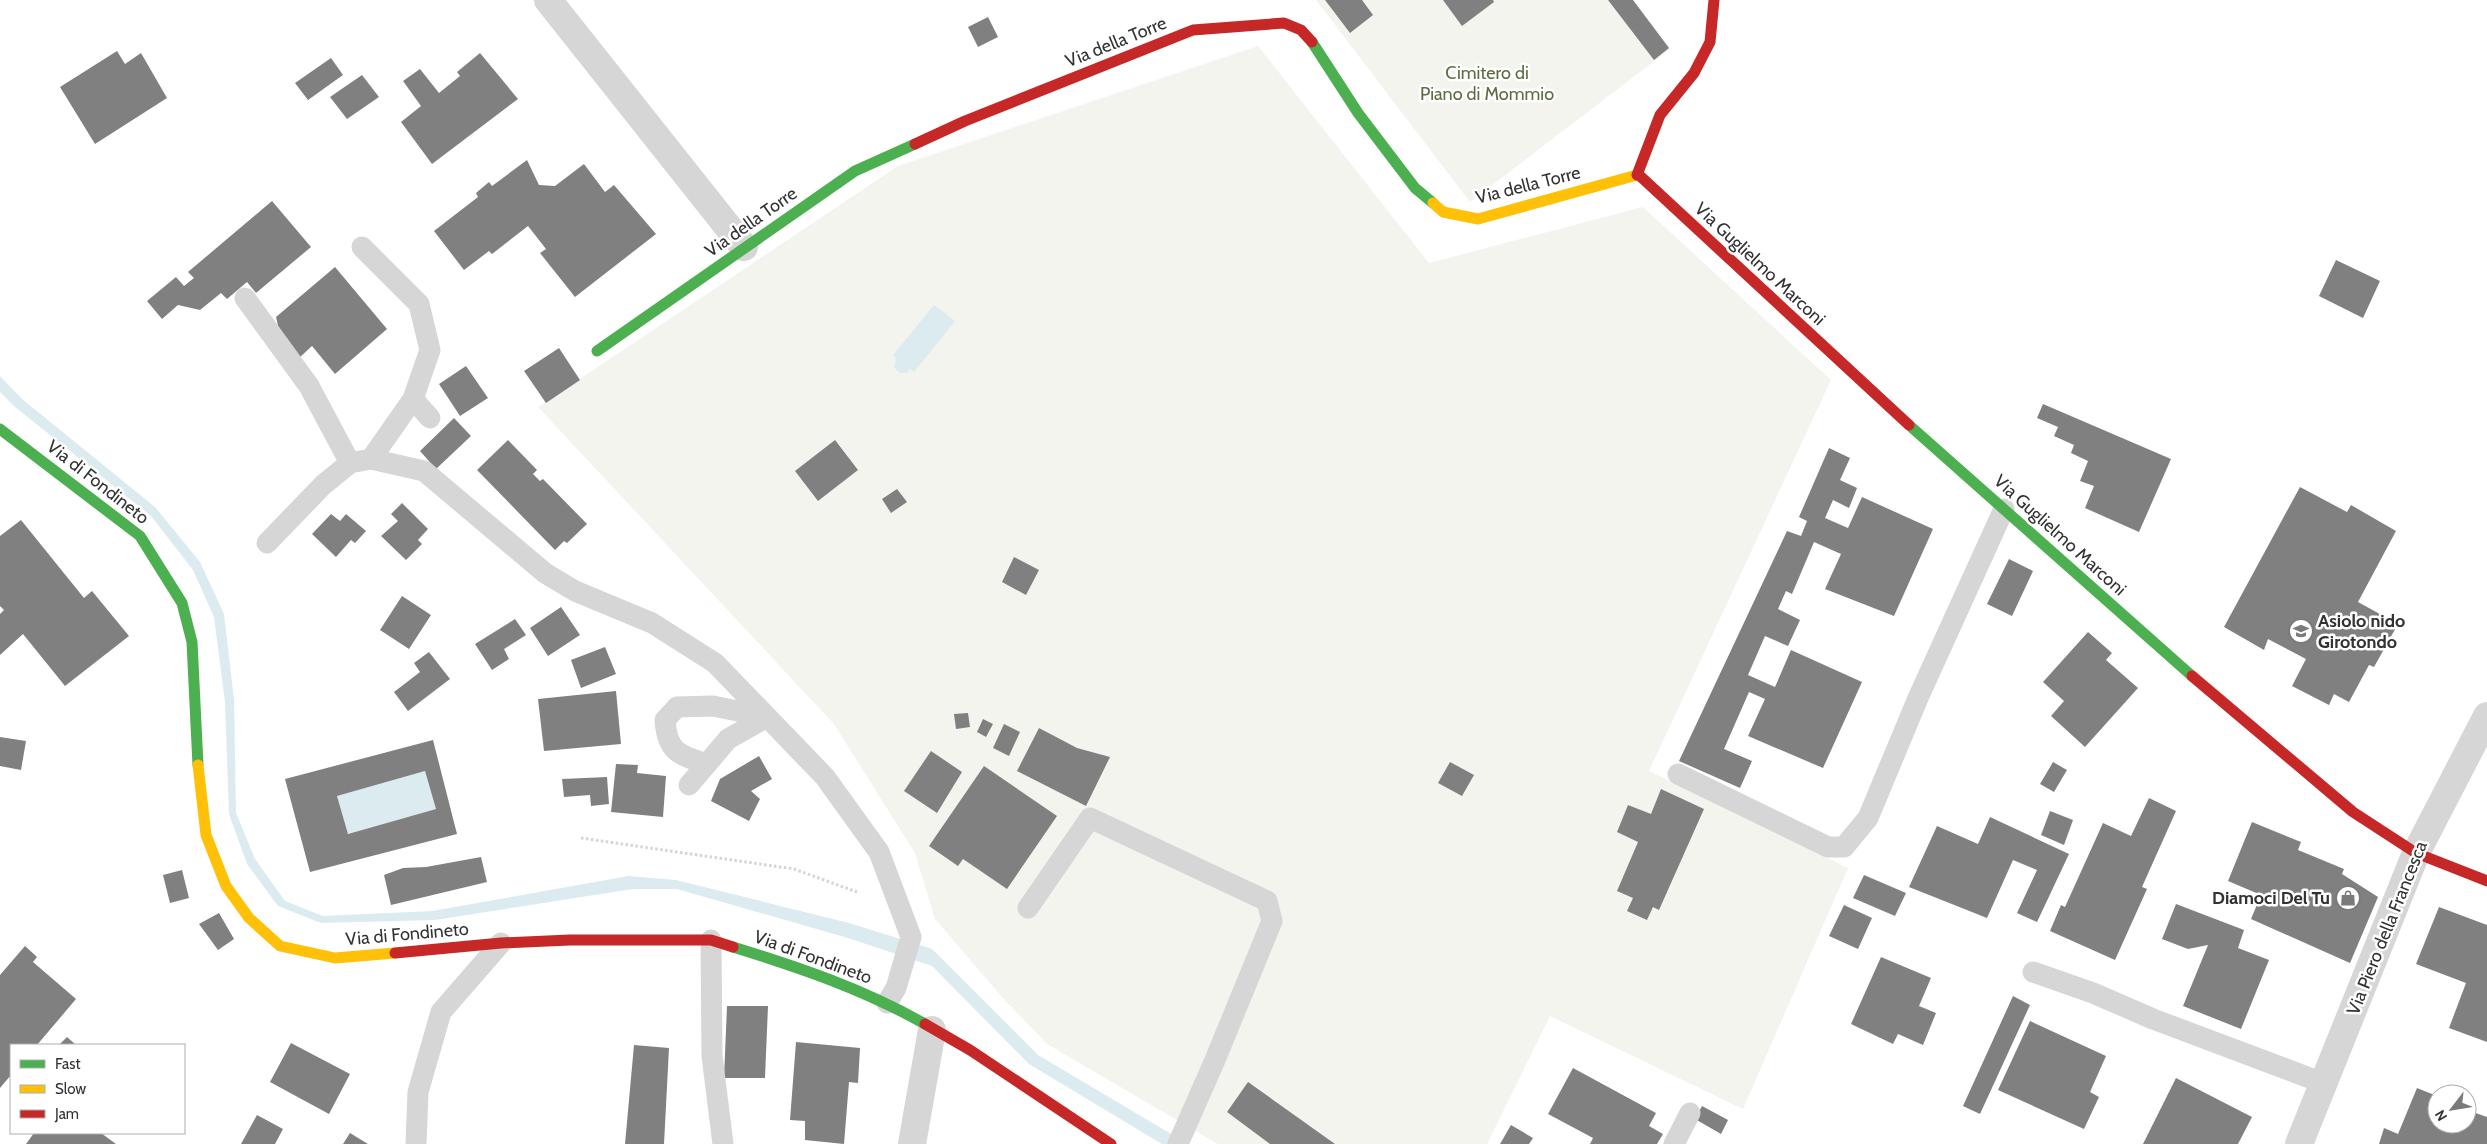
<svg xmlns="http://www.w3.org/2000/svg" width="2487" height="1144" viewBox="0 0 2487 1144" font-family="Cabin,sans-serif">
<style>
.green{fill:#f2f4ed}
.water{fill:#dbebf0}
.building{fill:#808080;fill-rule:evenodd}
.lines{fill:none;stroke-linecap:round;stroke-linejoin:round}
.path{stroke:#d5d5d5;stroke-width:3;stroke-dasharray:2.5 2.5;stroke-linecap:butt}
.lane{stroke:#d6d6d6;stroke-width:21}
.street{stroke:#d6d6d6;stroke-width:28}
.fast{stroke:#4caf50;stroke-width:11}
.slow{stroke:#ffc107;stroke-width:11}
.jam{stroke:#c62828;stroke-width:11}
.labels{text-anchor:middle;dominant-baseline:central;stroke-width:5;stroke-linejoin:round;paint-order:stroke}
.street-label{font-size:18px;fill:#323232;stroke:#fff}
.park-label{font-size:18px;fill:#5c6d40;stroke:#fff}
.poi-label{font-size:18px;font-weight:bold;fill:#323232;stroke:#fff;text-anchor:start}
</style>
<rect width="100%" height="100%" fill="#fff"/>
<path class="green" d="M1316,0H1633L1670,49L1470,202Z
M1258,46L1429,263L1643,207L1831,380L1649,771L1848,868L1743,1109L1550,1016L1487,1144H1218L1047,1044L1001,996L935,919L915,853L834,724L538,407L898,166Z"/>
<path class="water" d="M934,305L955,321L914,372L910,369L907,373H900L894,367L896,358L893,355Z
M0,376L22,399L155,507L200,562L224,614L234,700L236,813L255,859L285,901L323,916L432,911L629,876L676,880L849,923L932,949L1038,1055L1188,1144H1162L1029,1064L932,966L848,938L677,889H633L435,920L321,923L278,906L247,864L229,814L225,702L214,617L193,570L151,516L15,407L0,392Z
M425,771L436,809L348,834L337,796Z"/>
<path class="building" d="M1325,0H1362L1373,15L1350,33Z
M1443,0H1493L1494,2L1462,26Z
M1608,0H1633L1669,48L1654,60Z
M988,17L998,37L978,47L968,27Z
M117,51L125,64L141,53L167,98L95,144L60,87Z
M480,53L518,99L432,164L401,122L421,106L403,81L420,69L439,93L460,76L457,72Z
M331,58L343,75L308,100L295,83Z
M362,75L379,97L347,119L330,97Z
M527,160L539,185L555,186L584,164L605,192L614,185L656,234L575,297L540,253L546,249L528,226L492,254L489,251L464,270L434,231L478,197L476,193L489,182L492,186Z
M272,201L311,247L256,293L247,282L227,299L221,293L200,310L178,305L162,319L147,301L176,277L184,286L194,278L188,272Z
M2336,260L2380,281L2363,318L2319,296Z
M335,267L387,329L335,374L312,346L299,358L281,339L276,317Z
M559,348L580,380L546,403L524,371Z
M466,366L488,398L460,416L439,384Z
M2043,404L2171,459L2139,532L2085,508L2094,486L2080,481L2088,461L2071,453L2074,445L2054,436L2058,427L2037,418Z
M454,418L471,436L436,469L420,451Z
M508,440L537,470L533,474L540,481L543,479L587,524L567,543L564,541L555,550L477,470Z
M835,440L858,470L818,501L795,471Z
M1829,448L1850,458L1840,480L1857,488L1849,508L1833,500L1825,518L1848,528L1862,497L1933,529L1894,616L1825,589L1841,554L1814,542L1792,594L1786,591L1778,609L1800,620L1788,646L1765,636L1748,675L1775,687L1791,650L1862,682L1823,768L1748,736L1765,699L1749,692L1724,749L1752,761L1740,788L1679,761L1787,531L1801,536L1807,521L1799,517Z
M2300,487L2347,512L2351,505L2396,531L2358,602L2398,624L2374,667L2369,665L2349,702L2334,694L2329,705L2292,686L2306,659L2268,639L2264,650L2224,627Z
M897,489L907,502L891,513L882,499Z
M402,503L428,529L418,540L422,544L406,560L381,536L398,521L391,514Z
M331,514L340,521L346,514L366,531L355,543L351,540L336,557L312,534Z
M21,520L84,598L92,591L129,636L65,686L23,634L0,655V614L4,610L0,606V536Z
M1014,557L1039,570L1026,595L1002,582Z
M2009,559L2033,571L2012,616L1987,604Z
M402,596L431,615L409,649L380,630Z
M561,607L580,635L548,656L530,628Z
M515,619L526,635L504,649L509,659L492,670L475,644Z
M2088,632L2112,653L2106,660L2138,688L2085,747L2051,716L2064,701L2043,682Z
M605,647L616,674L581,688L571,660Z
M429,652L450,679L408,711L394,692L420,672L414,663Z
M616,691L621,744L544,751L538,699Z
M968,713L970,727L956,729L954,714Z
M983,719L993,724L986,737L977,732Z
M1004,724L1020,732L1009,756L993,748Z
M1039,728L1077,748L1110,757L1086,806L1017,771Z
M0,737L26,741L21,770L0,766Z
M433,740L457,834L310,872L285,779ZM425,771L436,809L348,834L337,796Z
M931,751L962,772L937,813L904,791Z
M759,756L772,779L751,791L760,799L749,821L711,801L720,779Z
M1450,762L1474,775L1462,796L1438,783Z
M2053,762L2067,770L2054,792L2040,784Z
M616,764L638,765L637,773L666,776L663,817L611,812Z
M984,766L1057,816L1007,889L963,859L958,866L929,846Z
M607,777L609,804L591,806L590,795L564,797L562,779Z
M1661,789L1704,809L1659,910L1653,907L1647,920L1627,911L1633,898L1617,891L1638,842L1617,832L1628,805L1651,814Z
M2149,798L2176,811L2142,887L2147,889L2115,960L2050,931L2061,905L2065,907L2103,823L2131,836Z
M2050,811L2073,820L2064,845L2041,835Z
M1990,817L2069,854L2037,922L2017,913L2037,870L2013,860L1987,918L1909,887L1937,826L1978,844Z
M2252,822L2301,842L2298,850L2344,869L2342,874L2378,897L2350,963L2251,919L2261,895L2228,881Z
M481,857L487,882L391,905L384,875L403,868L426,867Z
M182,870L189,898L170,903L163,875Z
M1864,875L1906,893L1895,916L1853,898Z
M2176,904L2244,930L2238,948L2269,960L2241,1029L2183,1006L2208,945L2188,949L2162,939Z
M1844,905L1872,918L1858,949L1829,936Z
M2439,907L2487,925V1042L2449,1028L2466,983L2416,964Z
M219,913L234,939L218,950L199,924Z
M25,946L37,957L33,962L76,999L37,1045H11V1075L0,1088V975Z
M1881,957L1931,978L1919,1006L1936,1013L1923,1045L1898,1034L1893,1044L1851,1024Z
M2013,996L2030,1005L1980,1114L1963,1106Z
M727,1006H768L765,1078H724Z
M2030,1021L2106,1056L2090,1092L2099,1097L2084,1129L1998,1090Z
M67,1037L76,1045H59Z
M796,1042L860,1048L858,1083L849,1082L844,1144L805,1140V1121L790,1120Z
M291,1043L350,1074L329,1114L270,1082Z
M634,1045L669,1048L664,1144H625Z
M1573,1068L1656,1113L1649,1126L1663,1134L1657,1144H1590L1593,1138L1548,1114Z
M2176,1078L2252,1117L2238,1144H2143Z
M1248,1082L1335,1144H1270L1227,1112Z
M2417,1088L2437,1096V1124H2467V1110L2487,1117V1144H2379L2384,1128L2398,1134Z
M1702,1106L1728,1120L1721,1134L1695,1119Z
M257,1115L283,1129L275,1144H241Z
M1511,1125L1533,1138L1529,1144H1500Z
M34,1133H101L116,1144H26Z
M350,1133L368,1144H343Z"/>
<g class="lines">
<path class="path" d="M581,838L794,869L857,892"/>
<path class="lane" d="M362,247L419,304L430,350L413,399L371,459
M245,298L309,386L350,463
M413,399L430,418
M267,543L323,485L350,463L371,459L424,471L545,573L575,591L652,623L715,663L825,777L879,852L911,937L896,988L887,1003
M707,764C679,755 667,752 665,720L677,707L713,706L767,717
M1678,774L1828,847H1844L1868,818L1918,698L2004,509
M689,785L728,739L767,717
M1028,908L1090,818L1267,901L1272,921L1215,1060L1178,1144
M711,940L712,1056L723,1144
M2033,972L2093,993L2153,1019L2323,1083
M416,1144L418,1092L441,1012L501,943
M1674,1144L1690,1113"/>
<path class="street" d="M548,0L744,247
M912,1144L932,1030
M2299,1144L2416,853L2487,716"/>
<path class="fast" d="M1312,42L1358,113L1415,188L1433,203
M597,351L855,171L915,144
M1909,425L2192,676
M0,429L140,536L182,603L192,642L198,765
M733,947C801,968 863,989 925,1024"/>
<path class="slow" d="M1433,203L1443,212L1478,219L1637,175
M198,765L206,835L226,886L249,918L280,946L335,958L395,953"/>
<path class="jam" d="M915,144L965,121L1193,30L1284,23L1301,30L1312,42
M1637,175L1660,115L1694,73L1710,42L1714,0
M1639,175L1909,425
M2192,676L2353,812L2416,853L2487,881
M395,953L501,943L570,940H711L733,947
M925,1024L970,1050L1111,1144"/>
</g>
<defs>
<g id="school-ring" transform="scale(1.25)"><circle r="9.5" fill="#fff" stroke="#7a7a7a" stroke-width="1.5"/><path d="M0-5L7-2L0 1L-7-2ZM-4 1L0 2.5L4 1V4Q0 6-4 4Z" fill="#7a7a7a"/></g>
<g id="shop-ring" transform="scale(1.25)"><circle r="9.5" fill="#fff" stroke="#7a7a7a" stroke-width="1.5"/><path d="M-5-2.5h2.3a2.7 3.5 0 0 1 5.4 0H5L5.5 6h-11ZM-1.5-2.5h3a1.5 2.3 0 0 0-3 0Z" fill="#7a7a7a"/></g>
</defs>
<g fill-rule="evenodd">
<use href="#school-ring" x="2301" y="631"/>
<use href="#shop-ring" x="2348" y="898"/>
</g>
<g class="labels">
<g class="street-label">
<text transform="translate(1116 42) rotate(-22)">Via della Torre</text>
<text transform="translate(1528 185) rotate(-14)">Via della Torre</text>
<text transform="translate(751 222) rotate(-35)">Via della Torre</text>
<text transform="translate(1760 264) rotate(43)">Via Guglielmo Marconi</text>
<text transform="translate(98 482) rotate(38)">Via di Fondineto</text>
<text transform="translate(2060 535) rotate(42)">Via Guglielmo Marconi</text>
<text transform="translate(2387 928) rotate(-68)">Via Piero della Francesca</text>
<text transform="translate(407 934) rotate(-5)">Via di Fondineto</text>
<text transform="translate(813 957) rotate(20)">Via di Fondineto</text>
</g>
<g class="park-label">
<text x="1487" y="73">Cimitero di<tspan x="1487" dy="21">Piano di Mommio</tspan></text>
</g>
<g class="poi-label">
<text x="2318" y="621">Asiolo nido<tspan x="2318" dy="21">Girotondo</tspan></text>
<text x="2330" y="898" text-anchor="end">Diamoci Del Tu</text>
</g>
</g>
<rect x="10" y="1044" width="175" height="90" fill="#ffffff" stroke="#adadad"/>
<rect x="20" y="1060" width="25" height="8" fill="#4caf50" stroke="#adadad"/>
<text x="55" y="1069" font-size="15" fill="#323232">Fast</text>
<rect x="20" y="1085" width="25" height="8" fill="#ffc107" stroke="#adadad"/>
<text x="55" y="1094" font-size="15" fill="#323232">Slow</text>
<rect x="20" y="1110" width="25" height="8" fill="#c62828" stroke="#adadad"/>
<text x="55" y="1119" font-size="15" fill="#323232">Jam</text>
<g transform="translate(2452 1109) rotate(239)"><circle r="24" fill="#ffffff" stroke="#adadad"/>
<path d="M0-4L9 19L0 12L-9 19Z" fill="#7a7a7a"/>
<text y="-8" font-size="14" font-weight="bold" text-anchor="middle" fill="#323232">N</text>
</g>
</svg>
